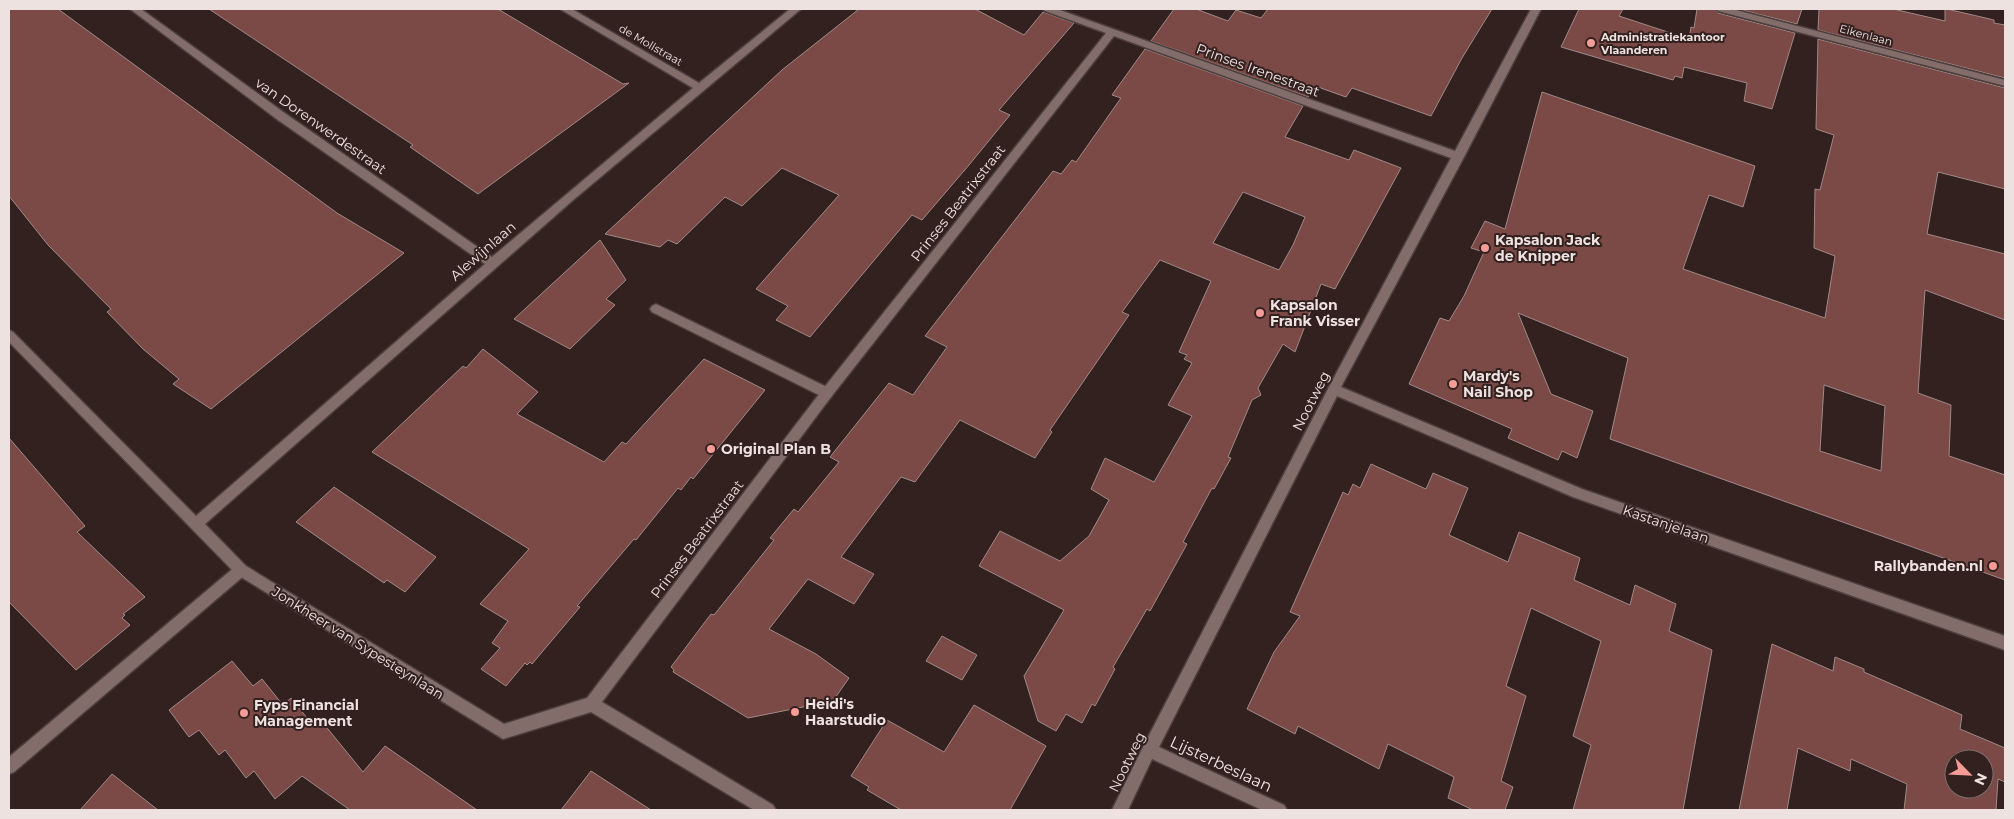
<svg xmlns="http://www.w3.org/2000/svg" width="2014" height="819" viewBox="0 0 2014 819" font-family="Montserrat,sans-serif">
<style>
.building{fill:#7b4946;stroke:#a08a88;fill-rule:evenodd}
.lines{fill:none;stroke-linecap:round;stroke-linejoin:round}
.service-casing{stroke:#4c3e3d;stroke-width:3}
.minor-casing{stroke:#4c3e3d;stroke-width:3}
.service{fill:#826d6b;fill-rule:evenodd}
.minor{fill:#826d6b;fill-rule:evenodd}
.poi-dot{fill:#f59c96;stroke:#32211f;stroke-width:2}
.labels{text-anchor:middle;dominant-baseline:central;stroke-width:4;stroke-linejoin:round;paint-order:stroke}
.far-street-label{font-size:11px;fill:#eee2e1;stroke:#32211f}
.far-poi-label{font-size:11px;font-weight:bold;fill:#eee2e1;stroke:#32211f;text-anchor:start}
.street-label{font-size:14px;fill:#eee2e1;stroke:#32211f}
.poi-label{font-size:14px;font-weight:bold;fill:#eee2e1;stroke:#32211f;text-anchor:start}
.near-street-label{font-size:16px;fill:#eee2e1;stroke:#32211f}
</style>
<rect width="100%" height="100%" fill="#32211f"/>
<path class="building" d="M9,9H58L337,213L404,253L211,409L173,384L179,379L143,349L107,312L111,309L48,245L9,196Z
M209,9H498L623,84L629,83L478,194L410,147L413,145Z
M859,9H975L1024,35L1043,12L1074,23L999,110L1010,115L969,165L922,220L912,215L810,337L776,320L788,306L756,289L839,195L782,168L742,206L725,197L677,244L668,240L660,247L605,234L782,70Z
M1174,9H1196L1228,21L1236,10L1261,18L1268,9H1492L1462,58L1431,116L1352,88L1346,97L1315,86L1308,97L1151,41Z
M1579,9H1623L1619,16L1689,39L1691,27L1694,28L1697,9H1714L1718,13L1795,33L1772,109L1744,101L1747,83L1684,67L1682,78L1675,76L1673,80L1561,47Z
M1738,9H1802L1797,24Z
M1819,9H1893L1945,21V9H1947L1994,20V23L2005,25V78L1818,30Z
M1818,39L2005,88V189L1938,172L1927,234L2005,254V320L1925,290L1918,393L1951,405L1949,456L2005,475V580L1610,439L1628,358L1518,313L1551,394L1593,411L1577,458L1562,451L1558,460L1508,438L1512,429L1409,384L1440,318L1449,321L1464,296L1484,252L1471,248L1485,221L1505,229L1542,92L1755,166L1743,207L1709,195L1683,269L1825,318L1835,256L1814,248L1815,189L1820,190L1834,135L1816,129ZM1824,385L1885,406L1881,471L1820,451Z
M1145,49L1303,106L1285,137L1349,160L1354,150L1401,168L1335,289L1321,284L1295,352L1283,344L1258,388L1261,395L1252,400L1228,457L1231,458L1214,489L1212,488L1183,542L1187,544L1150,611L1147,609L1113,667L1115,669L1095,706L1092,704L1082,723L1066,714L1056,731L1038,721L1024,676L1064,610L979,566L1000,531L1060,561L1089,536L1109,500L1091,489L1105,458L1154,482L1192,416L1168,405L1192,363L1184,359L1187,355L1179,352L1211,281L1160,260L1122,312L1129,315L1050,430L1052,432L1035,458L960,420L915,482L901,477L841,557L874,574L854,604L808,579L769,629L816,654L849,678L833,701L748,718L673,672L674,670L671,667L711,614L714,615L774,540L770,538L794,509L798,512L839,462L830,457L889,383L913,395L947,347L925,336L1053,171L1061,174L1072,160L1076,162L1121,98L1112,95ZM1243,192L1305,217L1293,245L1279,270L1213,243Z
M600,240L626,280L606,299L615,305L570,349L514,319Z
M483,349L538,392L517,414L604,462L622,442L626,444L704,359L765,390L693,479L691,477L681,490L678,488L636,540L634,539L577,606L580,607L532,664L530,662L527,665L525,663L506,686L481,669L500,648L492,643L508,621L480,604L529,549L372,452L463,366L466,368Z
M9,438L85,526L77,532L145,597L123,614L125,615L122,618L130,625L76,670L9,602Z
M1371,464L1426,489L1433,473L1468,488L1449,535L1508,562L1519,532L1580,558L1574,580L1630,605L1635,585L1676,604L1669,631L1712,650L1683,810H1573L1591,745L1573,736L1601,641L1531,608L1506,686L1526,696L1501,781L1513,787L1505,810H1473L1448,798L1454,777L1388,744L1379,769L1298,726L1295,734L1247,709L1274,652L1300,616L1290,612L1343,492L1348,495L1353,484L1360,488Z
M334,487L436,557L405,592L387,580L384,583L296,522Z
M942,636L977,655L962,680L926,661Z
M1772,644L1833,671L1835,657L1864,669V672L1962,715L1960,729L2005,748V782L1998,779L1996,810H1904L1907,784L1851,759L1850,771L1798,748L1787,810H1739ZM1954,759H1984V789H1954Z
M232,661L253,686L262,679L283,705L291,698L312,724L319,718L363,772L385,746L477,810H350L302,776L275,799L254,771L246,778L225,750L219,755L199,730L189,737L169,710Z
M974,705L1046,746L1010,810H901L867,790L869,787L851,776L887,720L944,752Z
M591,771L651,810H561Z
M112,774L158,810H80Z"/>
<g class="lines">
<g class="service-casing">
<path id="service" d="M656,304L831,389L833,393L831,397L827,398L823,397L652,312L650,309L652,306Z
M241,564L246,566L248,570L246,574L14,772L9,774V757L236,566Z"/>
</g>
<g class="minor-casing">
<path id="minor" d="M130,9H141L286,114L492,257L693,88L560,9H572L699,83L790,9H801L572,201L205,524L246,566L504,724L587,698L823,389L1106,33L1045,11L1043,9H1057L1455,151L1531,9H1541L1464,157L1341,387L1582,489L2005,636V650L1573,497L1337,396L1159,747L1284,805L1287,810H1262L1152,759L1128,810H1112L1144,745L1330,385L1451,158L1114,36L831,397L602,702L773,805L776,810H754L591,712L503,739L236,574L9,342V330L13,332L196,516L485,264L278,120Z
M1716,9H1732L2005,80V86L1718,11Z"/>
</g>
<use href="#service" class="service"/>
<use href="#minor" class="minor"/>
</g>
<g class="poi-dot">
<circle cx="1591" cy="43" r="5"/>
<circle cx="1485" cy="248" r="5"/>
<circle cx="1260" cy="313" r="5"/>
<circle cx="1453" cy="384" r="5"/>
<circle cx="711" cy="449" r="5"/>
<circle cx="1993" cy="566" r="5"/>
<circle cx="795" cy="712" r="5"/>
<circle cx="244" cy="713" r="5"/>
</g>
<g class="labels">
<g class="far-street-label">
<text transform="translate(1866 35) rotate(15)">Eikenlaan</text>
<text transform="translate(651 45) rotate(30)">de Mollstraat</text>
</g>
<g class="far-poi-label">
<text x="1601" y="37">Administratiekantoor<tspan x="1601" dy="13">Vlaanderen</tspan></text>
</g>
<g class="street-label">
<text transform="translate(1258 70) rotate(20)">Prinses Irenestraat</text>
<text transform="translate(321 126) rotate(35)">van Dorenwerdestraat</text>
<text transform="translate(958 203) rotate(-52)">Prinses Beatrixstraat</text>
<text transform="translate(483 251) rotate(-41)">Alewijnlaan</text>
<text transform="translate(1311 401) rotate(-63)">Nootweg</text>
<text transform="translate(1666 524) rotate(19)">Kastanjelaan</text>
<text transform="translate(697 539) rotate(-53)">Prinses Beatrixstraat</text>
<text transform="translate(358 643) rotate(32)">Jonkheer van Sypesteynlaan</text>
<text transform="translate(1127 762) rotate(-64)">Nootweg</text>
</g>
<g class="poi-label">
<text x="1495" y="240">Kapsalon Jack<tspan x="1495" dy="16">de Knipper</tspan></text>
<text x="1270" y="305">Kapsalon<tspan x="1270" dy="16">Frank Visser</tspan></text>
<text x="1463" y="376">Mardy's<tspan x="1463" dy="16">Nail Shop</tspan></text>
<text x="721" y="449">Original Plan B</text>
<text x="1983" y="566" text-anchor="end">Rallybanden.nl</text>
<text x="805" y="704">Heidi's<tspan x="805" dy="16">Haarstudio</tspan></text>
<text x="254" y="705">Fyps Financial<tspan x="254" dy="16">Management</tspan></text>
</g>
<g class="near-street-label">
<text transform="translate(1221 764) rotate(25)">Lijsterbeslaan</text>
</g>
</g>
<rect width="2014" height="819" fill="none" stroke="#eee2e1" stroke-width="20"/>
<g transform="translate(1969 774) rotate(114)"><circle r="24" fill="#32211f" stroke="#7d6e6d"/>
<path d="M0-4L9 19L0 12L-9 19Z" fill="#f59c96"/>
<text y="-8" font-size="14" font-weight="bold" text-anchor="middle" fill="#eee2e1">N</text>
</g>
</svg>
